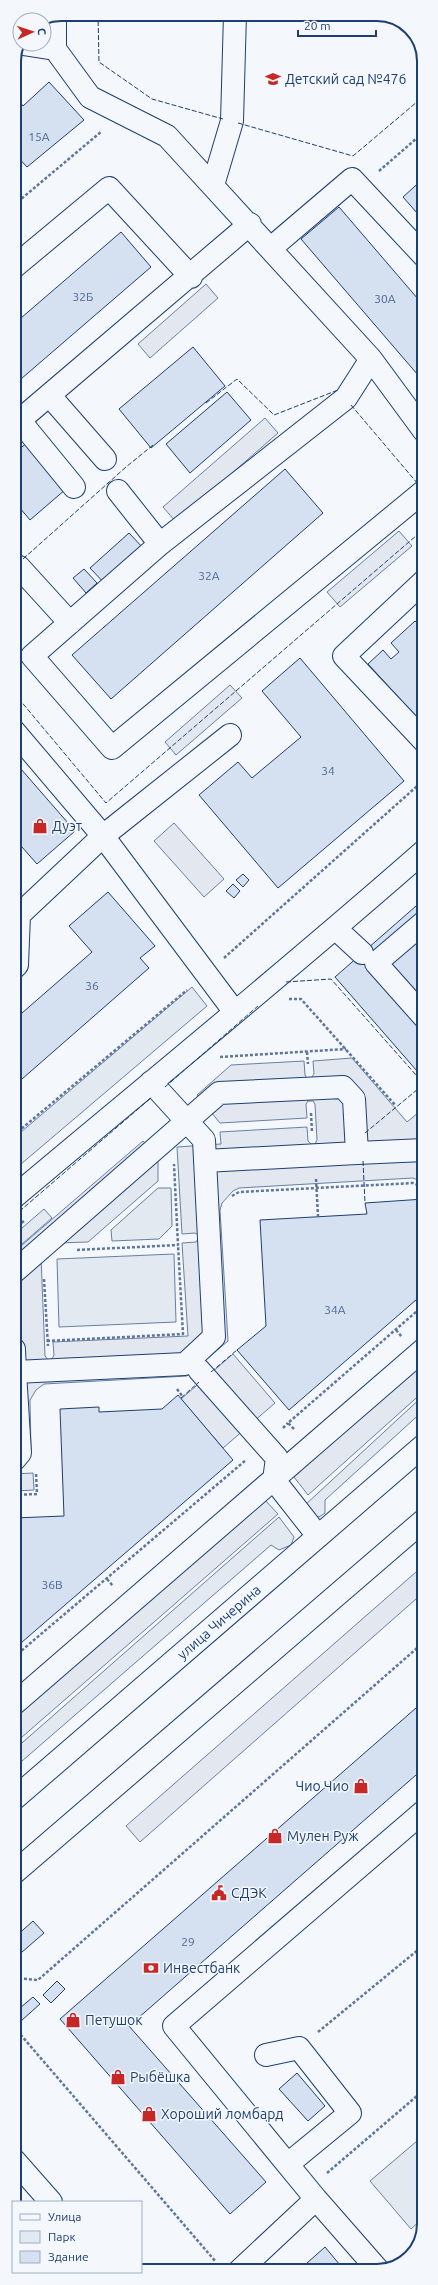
<svg xmlns="http://www.w3.org/2000/svg" width="438" height="2285" viewBox="0 0 438 2285" font-family="Ubuntu,sans-serif">
<style>
.green{fill:#e3e9f0;stroke:#687fa3}
.parking{fill:#e3e8f0;stroke:#687fa3}
.building{fill:#d5e0f0;stroke:#1d3f73}
.lines{fill:none;stroke-linecap:round;stroke-linejoin:round}
.minor-casing{stroke:#1d3f73;stroke-width:24}
.major-casing{stroke:#1d3f73;stroke-width:24}
.path{stroke:#5e769c;stroke-width:2.5;stroke-dasharray:3 2;stroke-linecap:butt}
.minor{stroke:#f4f7fb;stroke-width:22}
.major{stroke:#f4f7fb;stroke-width:22}
.fence{stroke:#1d3f73;stroke-width:1;stroke-dasharray:5 2;stroke-linecap:butt}
.labels{text-anchor:middle;dominant-baseline:central;stroke-width:3;stroke-linejoin:round;paint-order:stroke}
.number-label{font-size:12px;fill:#4b6792}
.poi-label{font-size:14px;fill:#1d3f73;stroke:#f4f7fb;text-anchor:start}
.street-label{font-size:14px;fill:#1d3f73;stroke:#f4f7fb}
.rim{fill:none;stroke:#1d3f73;stroke-width:2}
</style>
<rect width="100%" height="100%" fill="#f4f7fb"/>
<path class="green" d="M192,987L207,1006L14,1170V1138Z
M158,1188H171L172,1226L159,1239L112,1241L111,1230Z
M44,1209L52,1218L14,1251V1235Z
M174,1254L176,1322L59,1327L57,1259Z
M424,1395V1410L325,1500V1513L319,1517L313,1515L304,1506Z
M279,1517L294,1537L291,1545L279,1550L271,1545L14,1768V1750Z
M424,2135V2217L411,2229L370,2181Z"/>
<path class="parking" d="M206,284L218,298L150,358L138,344Z
M265,418L278,433L176,522L163,507Z
M399,531L412,546L340,607L327,592Z
M230,685L242,698L176,755L165,742Z
M174,823L224,879L204,897L154,841Z
M352,1058L407,1122L424,1108V1183L413,1178L239,1188L233,1191L222,1203L220,1210L228,1341L187,1376L44,1384L36,1390L30,1400L31,1451H14V1252L143,1141L158,1158V1181L88,1242L57,1243L41,1257L45,1356L48,1360L52,1359L54,1355L53,1342L188,1336L182,1243L196,1242L200,1236L195,1233L182,1234L177,1147L221,1144L220,1132L307,1127L308,1141L311,1144H315L317,1140L315,1104L313,1101H308L306,1104L307,1118L220,1123L197,1095L231,1065L304,1061L305,1075L307,1078H311L314,1074L313,1061Z
M233,1354L275,1403L223,1448L181,1399Z
M424,1362V1391L308,1495L294,1477Z
M33,1473L34,1490L14,1491V1474Z
M264,1499L278,1514L14,1744V1717Z
M424,1565V1592L140,1842L126,1826Z"/>
<path class="building" d="M63,14H88V17L63,16Z
M49,82L84,120L27,167L14,153V94L23,106Z
M424,178V221L403,197Z
M339,207L424,306V382L301,239Z
M121,232L151,267L14,385V324Z
M193,347L225,386L151,448L119,409Z
M227,392L251,420L190,473L166,444Z
M27,443L66,489L30,520L14,501V453Z
M285,469L323,513L111,699L72,655Z
M129,533L145,550L107,586L90,568Z
M84,569L97,583L86,593L73,578Z
M415,621L424,628V725L368,664L383,650L391,659L399,652L391,643Z
M300,658L404,781L278,888L199,795L238,762L252,778L301,737L262,691Z
M14,761L75,831L37,864L14,838Z
M243,874L249,880L243,887L236,880Z
M233,884L240,891L234,898L226,891Z
M108,892L155,946L140,958L149,968L14,1086V1020L92,952L69,926Z
M424,899L422,978L424,1079L335,977Z
M424,1199V1293L289,1410L237,1350L266,1326L260,1220L367,1214L365,1203Z
M178,1395L233,1460L14,1649V1518L64,1516L60,1409L99,1407V1412L162,1409Z
M424,1701V1768L129,2026L266,2182L230,2214L60,2019Z
M33,1921L44,1933L14,1959V1938Z
M57,1981L65,1989L51,2003L43,1995Z
M33,1997L40,2004L21,2021L14,2013Z
M297,2073L325,2106L308,2121L279,2089Z
M325,2247L345,2271H298Z"/>
<g class="lines">
<g class="minor-casing">
<path id="minor" d="M55,16V49
M23,44L55,49L90,97L167,136L371,359L424,431
M213,185L232,121L235,14
M271,248L352,179L424,256
M14,267L109,188L191,277
M371,359L346,398L160,544L32,656L112,748L424,491
M50,396L105,459
M20,421L74,487
M14,425L250,224
M118,491L160,544
M19,567L70,623
M424,581L344,656L424,741
M14,731L103,836L234,1011
M424,922L376,963L424,1017
M336,929L362,953
M14,968L17,965L19,915L103,836L230,735
M357,1153L424,1150
M14,1197C151,1082 290,969 424,851
M14,1272L219,1093L343,1087L354,1099L357,1153L205,1161
M14,1349L15,1372
M199,1370L277,1458L274,1480L318,1536
M14,1460L20,1453L15,1372L185,1364L214,1337L204,1140L151,1082
M14,1704L424,1349
M266,2055L299,2048L350,2113L288,2164
M14,2160L51,2202
M239,2271L316,2199
M379,2271L316,2199L174,2026L424,1811"/>
</g>
<g class="major-casing">
<path id="major" d="M14,1799L424,1445
M14,1873L424,1520"/>
</g>
<path class="path" d="M379,171L424,132
M14,205L102,131
M224,958L424,780
M418,975L424,970
M289,999H301L396,1106
M307,1052L308,1064
M220,1057L346,1049
M311,1113L312,1132
M14,1135L187,990
M316,1179L318,1216
M232,1196L239,1192L413,1183L424,1188
M14,1229L24,1221
M77,1250L178,1245L174,1164
M44,1279L48,1346
M396,1330L402,1337
M47,1341L183,1334L178,1245
M177,1389L183,1397
M283,1428L288,1423
M294,1429L288,1423L424,1305
M14,1495L37,1494L36,1473
M107,1579L113,1586
M14,1657L246,1460
M14,1978L38,1980L424,1642
M14,2027L216,2262
M318,2032L424,1945
M327,2173L424,2090"/>
<use href="#minor" class="minor"/>
<use href="#major" class="major"/>
<path class="fence" d="M98,14L99,62L152,99L223,119
M238,123L353,156L424,96
M206,403L237,379L274,415L338,390L339,391
M351,405L418,484
M23,559L126,467L153,445
M14,693L106,803L424,529
M286,982L331,979L424,1084
M165,1087L258,1006
M365,1133L424,1084
M363,1161L365,1203
M14,1216L152,1097
M211,1372L237,1350
M181,1398L199,1382"/>
</g>
<defs>
<g id="school-bare" transform="scale(1.2)"><path d="M0-5L7-2L0 1L-7-2ZM-4 1L0 2.5L4 1V4Q0 6-4 4Z" fill="#c62828" stroke="#f4f7fb" stroke-width="2.5" paint-order="stroke"/></g>
<g id="shop-bare" transform="scale(1.2)"><path d="M-5-2.5h2.3a2.7 3.5 0 0 1 5.4 0H5L5.5 6h-11ZM-1.5-2.5h3a1.5 2.3 0 0 0-3 0Z" fill="#c62828" stroke="#f4f7fb" stroke-width="2.5" paint-order="stroke"/></g>
<g id="civic-bare" transform="scale(1.2)"><path d="M-.6-6.5H3V-4.5H.6V-3L4-1V1h2V6H-6V1h2V-1L-.6-3ZM-1.2 2.5V6h2.4V2.5Z" fill="#c62828" stroke="#f4f7fb" stroke-width="2.5" paint-order="stroke"/></g>
<g id="bank-bare" transform="scale(1.2)"><path d="M-6-4H6V4H-6ZM0-2.3a2.3 2.3 0 1 0 0 4.6a2.3 2.3 0 1 0 0-4.6Z" fill="#c62828" stroke="#f4f7fb" stroke-width="2.5" paint-order="stroke"/></g>
</defs>
<g fill-rule="evenodd">
<use href="#school-bare" x="273" y="79"/>
<use href="#shop-bare" x="40" y="826"/>
<use href="#shop-bare" x="361" y="1786"/>
<use href="#shop-bare" x="275" y="1836"/>
<use href="#civic-bare" x="219" y="1893"/>
<use href="#bank-bare" x="151" y="1968"/>
<use href="#shop-bare" x="73" y="2020"/>
<use href="#shop-bare" x="118" y="2077"/>
<use href="#shop-bare" x="149" y="2114"/>
</g>
<g class="labels">
<g class="number-label">
<text x="39" y="136">15А</text>
<text x="83" y="296">32Б</text>
<text x="385" y="298">30А</text>
<text x="209" y="575">32А</text>
<text x="328" y="770">34</text>
<text x="92" y="985">36</text>
<text x="335" y="1309">34А</text>
<text x="52" y="1584">36В</text>
<text x="188" y="1941">29</text>
</g>
<g class="poi-label">
<text x="285" y="79">Детский сад №476</text>
<text x="52" y="826">Дуэт</text>
<text x="349" y="1786" text-anchor="end">Чио Чио</text>
<text x="287" y="1836">Мулен Руж</text>
<text x="231" y="1893">СДЭК</text>
<text x="163" y="1968">Инвестбанк</text>
<text x="85" y="2020">Петушок</text>
<text x="130" y="2077">Рыбёшка</text>
<text x="161" y="2114">Хороший ломбард</text>
</g>
<g class="street-label">
<text transform="translate(219 1622) rotate(-41)">улица Чичерина</text>
</g>
</g>
<path d="M0 0H438V2285H0ZM61 21H377A40 40 0 0 1 417 61V2224A40 40 0 0 1 377 2264H61A40 40 0 0 1 21 2224V61A40 40 0 0 1 61 21Z" fill="#f4f7fb" fill-rule="evenodd"/>
<path class="rim" d="M61 21H377A40 40 0 0 1 417 61V2224A40 40 0 0 1 377 2264H61A40 40 0 0 1 21 2224V61A40 40 0 0 1 61 21Z"/>
<rect x="12" y="2201" width="130" height="72" fill="#f4f7fb" stroke="#9eadc5"/>
<rect x="20" y="2214" width="20" height="6" fill="#f4f7fb" stroke="#9eadc5"/>
<text x="48" y="2221" font-size="12" fill="#1d3f73">Улица</text>
<rect x="20" y="2231" width="20" height="12" fill="#e3e9f0" stroke="#9eadc5"/>
<text x="48" y="2241" font-size="12" fill="#1d3f73">Парк</text>
<rect x="20" y="2251" width="20" height="12" fill="#d5e0f0" stroke="#9eadc5"/>
<text x="48" y="2261" font-size="12" fill="#1d3f73">Здание</text>
<g transform="translate(32 32) rotate(87)"><circle r="19" fill="#f4f7fb" stroke="#9eadc5"/>
<path d="M0-3L7 15L0 10L-7 15Z" fill="#c62828"/>
<text y="-6" font-size="11" font-weight="bold" text-anchor="middle" fill="#1d3f73">С</text>
</g>
<path d="M298 30v6h78v-6" fill="none" stroke="#1d3f73" stroke-width="2"/>
<text x="304" y="30" font-size="12" fill="#1d3f73" stroke="#f4f7fb" stroke-width="3" paint-order="stroke">20 m</text>
</svg>
